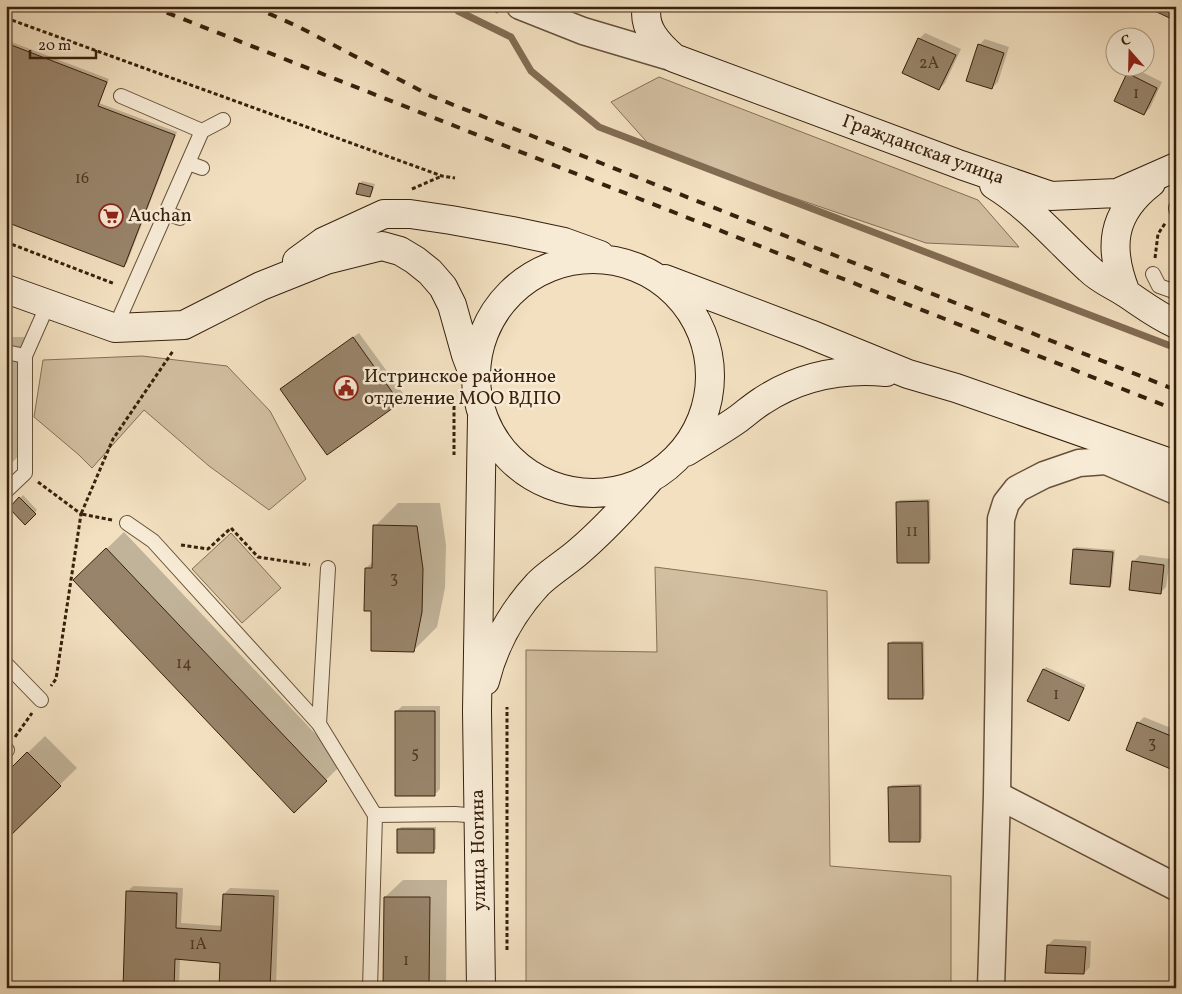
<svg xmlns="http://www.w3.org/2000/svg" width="1182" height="994" viewBox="0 0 1182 994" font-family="Vollkorn,serif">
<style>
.green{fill:#d2bfa1;stroke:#847056}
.shadow{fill:#0003}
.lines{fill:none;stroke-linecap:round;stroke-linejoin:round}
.stream{stroke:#816c53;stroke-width:7}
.building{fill:#98846a;stroke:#37200c}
.lane-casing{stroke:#665039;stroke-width:16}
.street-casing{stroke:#665039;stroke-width:29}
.secondary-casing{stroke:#37200c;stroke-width:30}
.path{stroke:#37200c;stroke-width:3;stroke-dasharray:4 2.5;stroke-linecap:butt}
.lane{stroke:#f7ebd6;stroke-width:14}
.street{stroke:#f7ebd6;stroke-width:26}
.secondary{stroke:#f7ebd6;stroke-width:28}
.rail{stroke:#37200c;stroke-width:4;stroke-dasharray:9 9;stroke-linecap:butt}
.labels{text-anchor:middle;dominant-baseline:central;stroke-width:5;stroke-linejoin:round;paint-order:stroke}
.number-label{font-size:16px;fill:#4f3924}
.street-label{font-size:19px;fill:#37200c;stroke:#f7ebd6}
.poi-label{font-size:19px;fill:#37200c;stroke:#f7ebd6;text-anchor:start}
</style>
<rect width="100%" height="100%" fill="#f2e0c0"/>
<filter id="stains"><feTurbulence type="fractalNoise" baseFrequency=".004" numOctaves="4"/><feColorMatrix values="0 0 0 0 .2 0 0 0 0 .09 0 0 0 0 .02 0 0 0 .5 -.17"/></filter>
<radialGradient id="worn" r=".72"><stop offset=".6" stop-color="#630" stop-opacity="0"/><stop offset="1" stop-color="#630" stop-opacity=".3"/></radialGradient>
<path class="green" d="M659,77L978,200L1019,247L926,243L654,150L611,102Z
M142,356L227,366L270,411L306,479L269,510L209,466L144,410L92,468L79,455L34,417L43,360Z
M231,533L281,588L242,623L192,569Z
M655,567L754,580L827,591L830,866L951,876V988H526V650L657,652Z"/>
<path class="shadow" d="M925,33L961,49L945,83L939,89L903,72L919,39Z
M985,39L1009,47L998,82L992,88L979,45Z
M9,41L109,79L99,103L177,132L127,263L124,266L7,44Z
M1134,68L1162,82L1150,108L1144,114L1128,74Z
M362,181L375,184L372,193L370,196L360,184Z
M359,333L405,396L399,402L281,390L287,384Z
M6,337H25L22,453L6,468Z
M23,495L37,510L25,523L10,508Z
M930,499L931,559L928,562L897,502L900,500Z
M398,503H440L446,545L445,588L437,627L414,650L366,568L374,561L375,526Z
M124,532L343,763L326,780L92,563Z
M1076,547L1115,550L1112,583L1110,586L1074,550Z
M1140,555L1170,559L1166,587L1160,593L1134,561Z
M892,641H924L925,695L922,698L889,644Z
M1046,667L1086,685L1069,719L1044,669Z
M402,706H440V789L434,795L396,712Z
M1144,717L1176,730V765L1173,768L1138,723Z
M45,736L77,768L6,838V774Z
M922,784V838L920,841L889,787L892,785Z
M401,827H436V849L433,851L399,830Z
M403,880H447L446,988H385V897Z
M133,886L183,888L181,923L223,926L224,894L230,888L279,890L276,988H221L222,961L180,958L179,988H124L127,892Z
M1054,939L1091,941L1090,967L1084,973L1048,945Z"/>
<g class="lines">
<path class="stream" d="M458,6V11L511,37L531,71L599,127L1176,348"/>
</g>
<path class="building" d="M1144,6H1176V21Z
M918,38L956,55L939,90L902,73Z
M6,43L107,82L98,106L175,135L124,267L6,222Z
M978,44L1004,53L992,89L966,81Z
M1127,73L1157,88L1144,115L1114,101Z
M359,183L373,187L370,197L356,194Z
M353,337L400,403L327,455L280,389Z
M19,497L36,514L25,525L9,508Z
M928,501L929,563H897L896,502Z
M373,525L417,526L423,569L422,612L414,652L371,651V611H364L365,568H372Z
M106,548L327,781L294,813L73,580Z
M1073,549L1113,552L1110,587L1070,584Z
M1132,561L1164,565L1161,594L1129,590Z
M888,643H922L923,699H888Z
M1043,669L1084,688L1069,721L1027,701Z
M395,711H435V796H395Z
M1137,722L1176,738V763L1173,770L1126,750Z
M27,752L61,786L6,840V773Z
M920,786V842H889L888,787Z
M397,829H434V853H397Z
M126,891L177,893L176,928L221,931L223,894L274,896L270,988H219L220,963L175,959L174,988H123Z
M384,897H430L429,988H383Z
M1047,945L1086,947L1084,974L1045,973Z"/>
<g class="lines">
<g class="lane-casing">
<path id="lane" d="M202,131L223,120
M188,163L202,168
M1176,209V208
M166,213L180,218
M1153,274L1159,286L1176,292
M115,328L202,131L121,96
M6,352L25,356
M6,491L25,473V356L48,304
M127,523L153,541L319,724L375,815L455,814L478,816
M6,664L41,700
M319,724L328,568
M6,750H7
M370,988L375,815"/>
</g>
<g class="street-casing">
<path id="street" d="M520,6L583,31L674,58
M997,795L1176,887
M991,988L997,795L1001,519L1006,503L1017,489L1044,475L1079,463L1106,461L1176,491"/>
</g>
<g class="secondary-casing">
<path id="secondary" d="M647,6C642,28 659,45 674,58L961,165L1051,196L1117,193L1176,167
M994,185C1030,207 1058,241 1089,269C1101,281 1114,285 1127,294C1145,306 1156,315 1176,324
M476 376a117 117 0 1 1 234 0a117 117 0 1 1-234 0Z
M297,261L323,242L384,214H410L451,220L512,231L564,242L600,255
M665,279L810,334L908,374L956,388L1176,465
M6,289L115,328L184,325L261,286L326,260L382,246L400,251L415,260L430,272L443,287L452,305L466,355L474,376
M1126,293C1108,248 1111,214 1151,183
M686,452C703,441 721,431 738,419C746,413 754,406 762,401C800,376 841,368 886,372
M485,681C494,645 512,612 538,584C549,573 564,564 577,553C603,531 626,506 649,480
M481,988L477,711L482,417"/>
</g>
<path class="path" d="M483,6L498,12
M6,18L442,176L455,178
M412,189L442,176
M6,242L115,284
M1155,258L1158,234L1166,222
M454,406V455
M38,482L81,514L56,679L51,686
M112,520L81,514L113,439L173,351
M181,545L208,549L231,528L258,557L310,565
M15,737L32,713
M507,950V707"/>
<use href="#lane" class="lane"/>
<use href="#street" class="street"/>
<use href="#secondary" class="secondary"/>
<path class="rail" d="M150,6L1176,410
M252,6L299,27L431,96L1176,390"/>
</g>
<defs>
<g id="supermarket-ring" transform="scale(1.25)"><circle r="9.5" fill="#f7ebd6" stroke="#8f2418" stroke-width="1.5"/><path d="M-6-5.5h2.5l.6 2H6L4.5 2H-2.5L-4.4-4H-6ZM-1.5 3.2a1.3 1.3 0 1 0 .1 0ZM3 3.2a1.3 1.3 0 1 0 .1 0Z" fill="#8f2418"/></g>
<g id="civic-ring" transform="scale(1.25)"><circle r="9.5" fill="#f7ebd6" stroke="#8f2418" stroke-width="1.5"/><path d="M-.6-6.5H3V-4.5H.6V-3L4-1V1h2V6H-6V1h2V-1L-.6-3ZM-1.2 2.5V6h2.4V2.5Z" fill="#8f2418"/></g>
</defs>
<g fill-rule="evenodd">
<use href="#supermarket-ring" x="111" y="216"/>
<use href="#civic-ring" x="346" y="388"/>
</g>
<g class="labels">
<g class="number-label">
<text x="929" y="64">2А</text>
<text x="1136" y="94">1</text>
<text x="82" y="179">16</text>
<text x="912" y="532">11</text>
<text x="394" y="579">3</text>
<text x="184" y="664">14</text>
<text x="1056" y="695">1</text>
<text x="1152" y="744">3</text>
<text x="415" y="754">5</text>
<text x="198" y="945">1А</text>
<text x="406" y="961">1</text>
</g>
<g class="street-label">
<text transform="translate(923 150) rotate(20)">Гражданская улица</text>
<text transform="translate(479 850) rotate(-91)">улица Ногина</text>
</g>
<g class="poi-label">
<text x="128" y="216">Auchan</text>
<text x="364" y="377">Истринское районное<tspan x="364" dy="22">отделение МОО ВДПО</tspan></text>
</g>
</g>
<rect width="1182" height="994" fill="none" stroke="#f2e0c0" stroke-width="25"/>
<rect x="8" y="8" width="1167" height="979" fill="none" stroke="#37200c" stroke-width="2.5"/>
<rect x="12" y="12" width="1157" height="969" fill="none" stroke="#37200c"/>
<g transform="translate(1130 52) rotate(340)"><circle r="24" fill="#f7ebd6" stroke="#aa9a85"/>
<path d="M0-4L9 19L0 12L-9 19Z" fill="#8f2418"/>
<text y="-8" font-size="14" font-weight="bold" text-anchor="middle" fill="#37200c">С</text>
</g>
<path d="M30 50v8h66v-8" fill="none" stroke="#37200c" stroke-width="2.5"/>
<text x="38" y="50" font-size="15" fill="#37200c" stroke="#f7ebd6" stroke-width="4" paint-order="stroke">20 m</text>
<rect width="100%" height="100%" filter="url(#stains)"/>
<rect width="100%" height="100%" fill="url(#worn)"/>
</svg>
